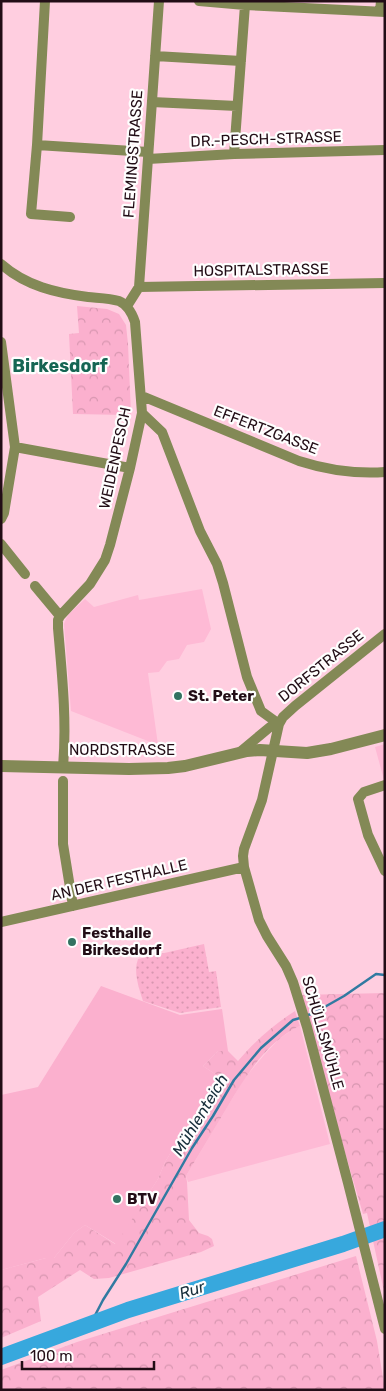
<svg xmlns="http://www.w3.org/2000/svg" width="386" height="1391" viewBox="0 0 386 1391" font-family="Rubik,sans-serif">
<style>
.built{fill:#febad5}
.grass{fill:url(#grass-dots)}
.forest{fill:url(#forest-crowns)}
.pitch{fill:#fbb0ce}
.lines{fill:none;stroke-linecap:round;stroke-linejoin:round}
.stream{stroke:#317aa1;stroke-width:2.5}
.river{stroke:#37a8dd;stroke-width:16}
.minor{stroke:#838956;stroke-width:10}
.tertiary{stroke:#838956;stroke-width:12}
.poi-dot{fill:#327261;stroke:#fefefe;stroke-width:2}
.labels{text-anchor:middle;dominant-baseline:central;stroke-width:4.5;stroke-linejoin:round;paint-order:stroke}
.street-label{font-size:15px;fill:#220d16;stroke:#fefefe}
.poi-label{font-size:15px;font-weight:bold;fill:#220d16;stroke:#fefefe;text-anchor:start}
.water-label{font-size:16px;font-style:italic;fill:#172e3b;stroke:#fefefe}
.quarter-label{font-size:18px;font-weight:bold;fill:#156553;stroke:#fefefe}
</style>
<defs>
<pattern id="grass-dots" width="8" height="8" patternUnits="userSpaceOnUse" patternTransform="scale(1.25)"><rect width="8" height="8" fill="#fbb0ce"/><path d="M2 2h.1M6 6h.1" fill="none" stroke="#d796b0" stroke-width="1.8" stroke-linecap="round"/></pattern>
<pattern id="forest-crowns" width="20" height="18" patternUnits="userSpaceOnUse" patternTransform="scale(1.25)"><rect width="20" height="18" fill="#fbb0ce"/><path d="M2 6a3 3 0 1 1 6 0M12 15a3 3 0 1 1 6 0" fill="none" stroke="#d796b0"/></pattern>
</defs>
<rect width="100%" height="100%" fill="#ffcee0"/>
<path class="built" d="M202,589L211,629L204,642L187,645L179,659L167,661L159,672L148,673L158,745L71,711L64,624L66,619L69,614L85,599L94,607L138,595L139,600Z
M385,744V780H384L375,747Z
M300,1026L330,1144L188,1182L186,1176L244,1079L264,1055L279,1039L292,1030Z"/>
<path class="grass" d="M204,944L209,972L216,971L221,1007L180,1013L143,1001C139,988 133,972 138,959Z"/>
<path class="forest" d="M77,306L107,309L119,314L126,325L128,344L131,414L128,415L73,414L69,334L79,333Z
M385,993V1296L367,1213L363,1214L299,995Z
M295,1011L300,1026C264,1042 241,1084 222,1116C210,1136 198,1156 186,1176L187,1182L189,1220L199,1233L208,1236L212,1239L214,1246L201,1252L109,1278L94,1279L80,1270L38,1297L41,1321L1,1338V1270L46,1258H54L74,1233L85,1225L115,1244L158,1179L165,1162L218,1076L203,1066L218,1051H228L238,1061C255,1041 273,1025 295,1011Z
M356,1256L377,1341L385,1390H1V1370L77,1342Z"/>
<path class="pitch" d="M101,986L180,1015L222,1009L228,1051H218L203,1066L218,1076L165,1162L158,1179L116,1244L85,1225L74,1233L54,1258H46L1,1270V1095L38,1087Z"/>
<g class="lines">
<path class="stream" d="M305,1016L314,1013L344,996L376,974L385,975
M90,1325L103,1300L126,1264L192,1148L213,1116L234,1080L261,1048L293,1020L300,1018"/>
<path class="river" d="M1,1357L128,1310L343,1244L385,1229"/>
<path class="minor" d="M199,1L245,5L385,12
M380,11L381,1
M155,56L241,61
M152,102L237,106
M37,145L45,1
M234,154L245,5
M148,159L234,154L385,150
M70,217L31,214L37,145L148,152
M1,264C26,286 56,293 88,297C97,298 109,298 119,301C128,305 132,313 135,322L142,413L130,468L110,545L105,560L90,584L60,616L58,620V628C62,674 67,721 63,767
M139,287L385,283
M127,306L139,287L159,1
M1,342L15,447L4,513L1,519
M142,396L299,461C327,470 356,474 385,472
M142,413L162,432L200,531L217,564L223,583L247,677L261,711L279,724
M15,447L130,468
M1,544L25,574
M35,586L60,616
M385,634L295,706L283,717L279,724L262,800L244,849L243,856L244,867L259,920L267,936L286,966L293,982L307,1027L348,1183L385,1329
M240,752L270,727L279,724
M63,781V844L73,906
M385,785L364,792L358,799L368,835L385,871
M1,922L244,867"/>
<path class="tertiary" d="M1,766L129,769L168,768L185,766L247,751L260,750L307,753L331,749L385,735"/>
</g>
<g class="poi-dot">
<circle cx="178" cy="696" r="5"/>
<circle cx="72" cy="942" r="5"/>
<circle cx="117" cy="1199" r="5"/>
</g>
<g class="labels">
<g class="street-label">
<text transform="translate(266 139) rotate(-2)">DR.-PESCH-STRASSE</text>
<text transform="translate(133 154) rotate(-86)">FLEMINGSTRASSE</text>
<text transform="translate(261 270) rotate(-1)">HOSPITALSTRASSE</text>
<text transform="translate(266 430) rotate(21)">EFFERTZGASSE</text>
<text transform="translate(115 458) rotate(-78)">WEIDENPESCH</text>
<text transform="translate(321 666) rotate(-39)">DORFSTRASSE</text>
<text x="122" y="750">NORDSTRASSE</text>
<text transform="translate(119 880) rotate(-13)">AN DER FESTHALLE</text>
<text transform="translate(323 1033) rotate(74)">SCHÜLLSMÜHLE</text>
</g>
<g class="poi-label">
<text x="188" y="696">St. Peter</text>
<text x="82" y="933">Festhalle<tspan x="82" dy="17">Birkesdorf</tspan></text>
<text x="127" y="1199">BTV</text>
</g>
<g class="water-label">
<text transform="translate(200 1115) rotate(-59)">Mühlenteich</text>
<text transform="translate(192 1290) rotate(-18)">Rur</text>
</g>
<g class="quarter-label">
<text x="60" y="366">Birkesdorf</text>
</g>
</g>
<rect width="386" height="1391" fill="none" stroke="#220d16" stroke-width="5"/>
<path d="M22 1361v8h132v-8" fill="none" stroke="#220d16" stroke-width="2.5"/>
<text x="30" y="1361" font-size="15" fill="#220d16" stroke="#fefefe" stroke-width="4" paint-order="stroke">100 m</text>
</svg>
